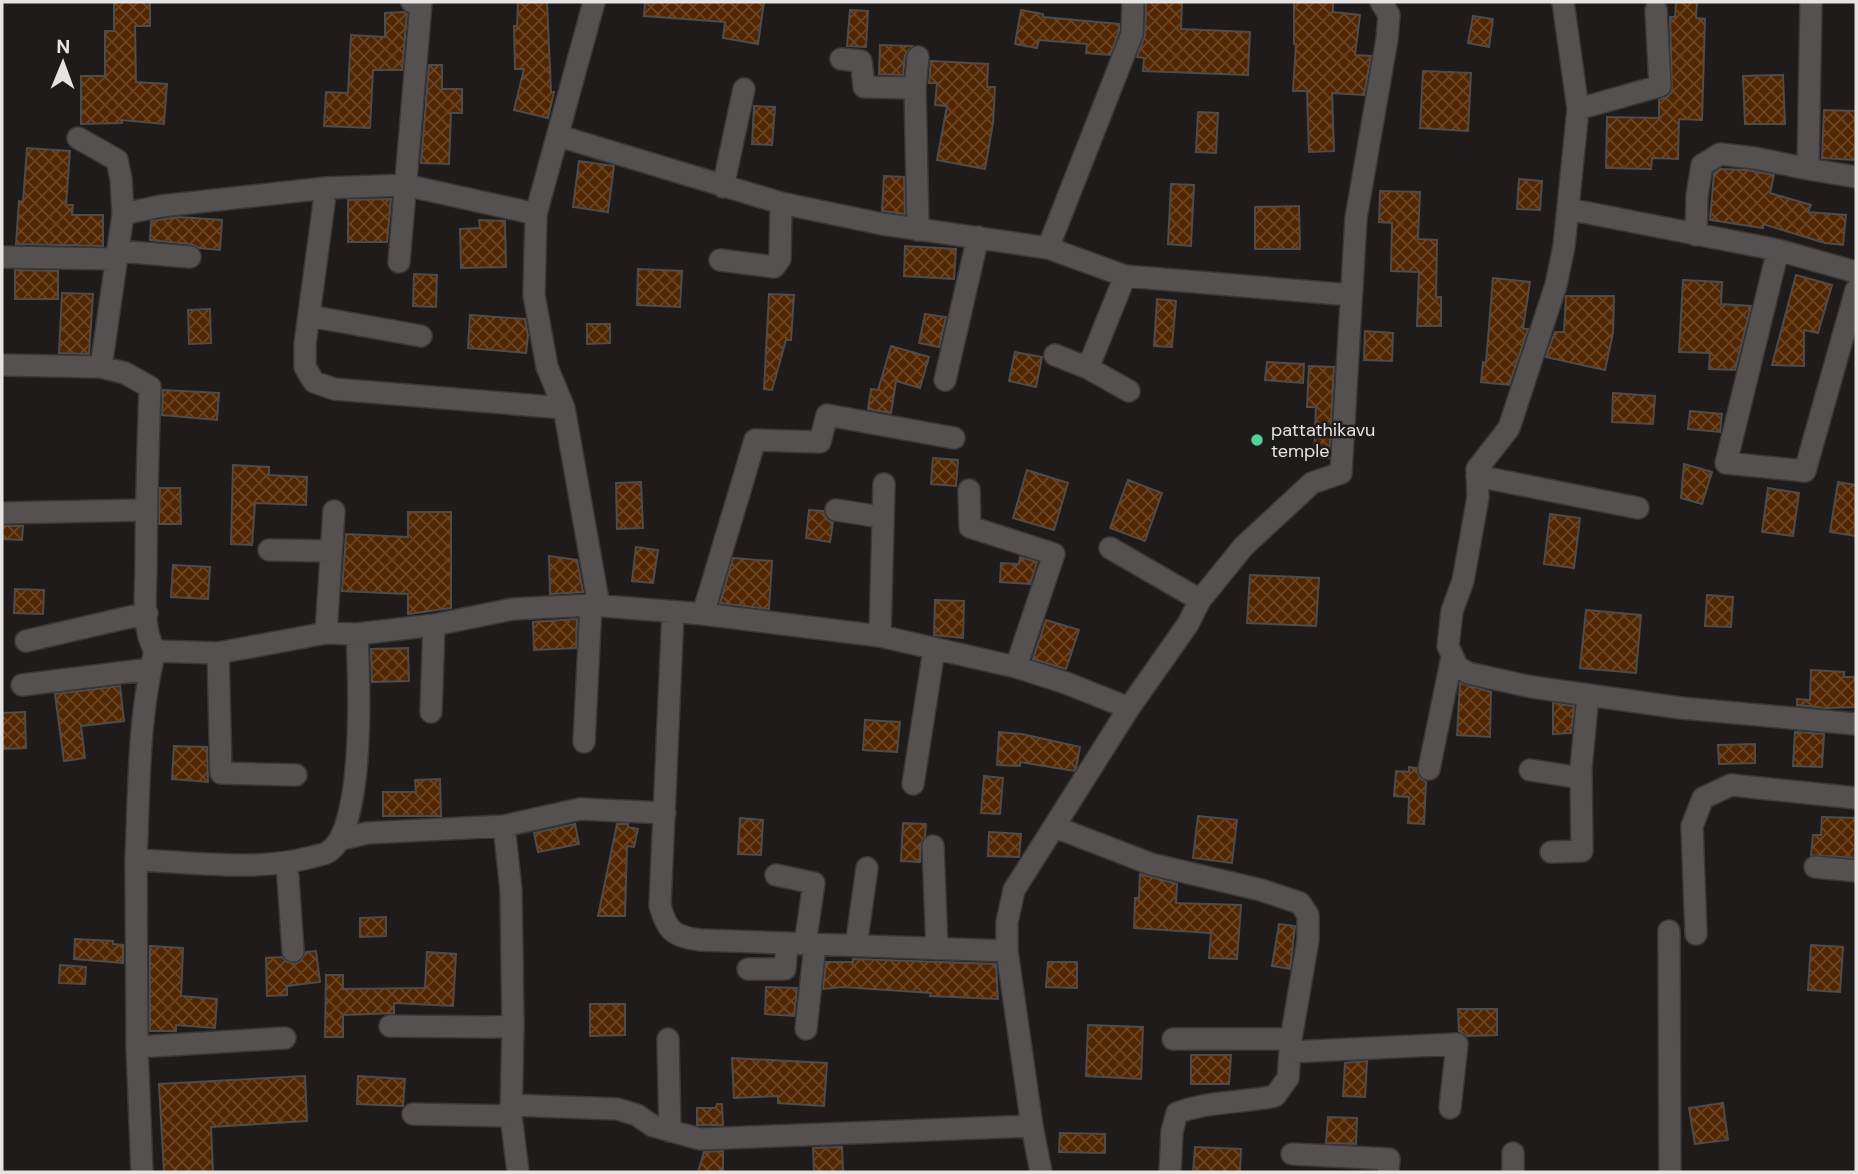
<svg xmlns="http://www.w3.org/2000/svg" width="1858" height="1174" viewBox="0 0 1858 1174" font-family="'DM Sans',sans-serif">
<style>
.building{fill:url(#building-cross-hatch);stroke:#4f4b49;stroke-width:2}
.lines{fill:none;stroke-linecap:round;stroke-linejoin:round}
.minor-casing{stroke:#3a3737;stroke-width:24}
.minor{stroke:#565151;stroke-width:21}
.poi-dot{fill:#51d397;stroke:#201b1b;stroke-width:2.5}
.labels{text-anchor:middle;dominant-baseline:central;stroke-width:5;stroke-linejoin:round;paint-order:stroke}
.poi-label{font-size:18px;fill:#e6e3e3;stroke:#201b1b;text-anchor:start}
</style>
<defs>
<pattern id="building-cross-hatch" width="8" height="8" patternUnits="userSpaceOnUse" patternTransform="scale(1.75)"><rect width="8" height="8" fill="#522600"/><path d="M0 0l8 8M0 8l8-8" fill="none" stroke="#6b4525"/></pattern>
</defs>
<rect width="100%" height="100%" fill="#201b1b"/>
<path class="building" d="M114,2H150V26H135L136,82L167,84L164,124L122,120V123L81,124V76H105V31H114Z
M518,2H547L551,92H554L548,118L514,110L524,69H515L514,26H517Z
M645,2H764L758,44L723,38L725,22L644,16Z
M1146,2H1182L1181,29L1250,32L1248,75L1143,71L1144,58L1137,57L1145,35Z
M1294,2H1333V12L1360,15L1355,55L1371,56L1364,95L1332,93L1334,151L1309,152L1307,91H1293L1296,44H1294Z
M1676,2H1697L1696,18L1705,19L1702,120L1679,119L1678,159L1652,158L1651,169L1606,168L1607,117L1659,118V100L1668,96L1672,92L1670,17H1675Z
M850,10L868,11L866,47L847,46Z
M1021,10L1043,14V17L1119,24V31L1110,55L1086,53L1087,44L1039,40L1037,48L1015,44Z
M404,12L407,14L402,70H373L370,128L324,126L326,92L348,93L351,35L385,37V13Z
M1473,16L1493,19L1489,47L1468,43Z
M880,45L912,46L905,55L903,75L879,74Z
M931,61L988,64L987,87H995L993,123L985,169L937,160L947,106L935,105L937,83H929Z
M429,65H442V89H462V113H451L449,164L421,163Z
M1423,71L1471,73L1468,131L1420,128Z
M1783,75L1785,124H1745L1743,76Z
M754,106L775,107L772,145L752,144Z
M1824,110L1856,111V160L1822,158Z
M1198,112L1218,113L1216,153L1196,152Z
M27,148L70,151L66,205H73L72,215H103V246L16,244L19,201L23,202Z
M579,161L614,166L608,212L573,207Z
M1720,169L1747,170L1774,175L1770,193L1811,205L1808,212L1846,215L1843,245L1825,243L1763,224V228L1710,220L1714,173Z
M884,176L904,177L905,214L882,211Z
M1519,179L1542,181L1540,210L1517,209Z
M1171,184L1194,185L1191,246L1168,244Z
M1380,191L1420,192L1418,239L1437,240L1436,297H1441V326H1417L1419,272L1391,271L1392,223L1379,222Z
M391,199L387,242H348V200Z
M1299,206L1300,249H1255V207Z
M179,217L222,220L220,250L199,248L191,244L150,240L151,221Z
M479,220L505,221L506,267L461,268L460,229L480,228Z
M905,246L956,249L954,279L904,276Z
M638,269L682,271L680,307L637,305Z
M15,270L58,271V299H15Z
M414,274L437,275L436,307L413,306Z
M1796,275L1832,285L1818,333L1804,330V366L1772,365Z
M1493,278L1530,282L1523,329H1528L1509,385L1481,382L1483,362L1486,363Z
M1683,280L1722,282L1721,304L1751,306L1735,370L1709,369L1710,353L1679,352Z
M62,293L93,294L89,354L59,353Z
M769,294L794,295L791,340H786L772,390L764,389Z
M1566,296H1614L1613,333L1605,370L1546,357L1555,332H1564Z
M1157,299L1176,301L1172,347L1154,346Z
M210,309L211,343L189,344L188,310Z
M925,314L946,317L939,347L919,343Z
M470,315L525,319L528,335L526,353L468,348Z
M587,324H610V343L587,344Z
M1365,331L1393,333L1392,361L1364,360Z
M891,346L929,357L920,388L896,381L891,413L868,409L871,389L878,390Z
M1015,352L1042,357L1036,387L1009,381Z
M1267,362L1304,364L1303,383L1265,380Z
M1309,366L1334,367L1329,458L1314,457L1316,407H1307Z
M163,390L219,393L217,420L162,415Z
M1613,393L1655,396L1653,424L1612,422Z
M1690,411L1722,414L1720,432L1688,429Z
M933,458L958,460L956,486L931,484Z
M1684,464L1712,472L1702,504L1681,498Z
M233,465L269,467V475L307,477L306,505L255,503L252,545L231,544Z
M1027,470L1068,483L1054,530L1013,518Z
M1128,480L1162,493L1145,541L1110,528Z
M641,482L643,528L617,529L616,483Z
M1838,482L1856,485V536L1830,532Z
M160,488H180L181,524H159Z
M1768,488L1799,493L1793,536L1762,532Z
M809,510L823,511L827,520L833,522L830,542L806,538Z
M408,512H451V608L408,614V594L342,591L346,534L408,537Z
M1550,514L1580,518L1574,568L1544,564Z
M2,526H23L22,540L2,539Z
M636,547L658,550L653,583L632,581Z
M549,556L577,560L583,592L550,594Z
M1020,557L1037,562L1030,584L1000,582L1001,563L1019,564Z
M733,558L772,561L769,609L720,603Z
M173,565L210,567L208,599L171,597Z
M1250,575L1319,578L1316,626L1247,623Z
M15,589L44,590L43,614L14,613Z
M1707,595L1733,597L1731,627L1705,626Z
M935,600L964,601L963,638L934,635Z
M1586,610L1641,615L1636,673L1580,668Z
M577,619L576,648L534,650L533,622Z
M1046,620L1079,630L1066,669L1033,659Z
M408,648L409,681L372,682L371,649Z
M1811,670L1844,672V677H1856V707L1826,708L1797,705V699L1810,700Z
M1460,683L1491,692L1490,737L1457,735Z
M120,686L124,721L81,726L85,758L64,761L55,694Z
M1553,703L1574,706L1571,733L1553,734Z
M25,712L26,748L2,749V713Z
M865,720L900,722L897,752L863,750Z
M999,732L1022,734L1080,747L1076,768L1074,771L1020,762V766L997,765Z
M1795,732L1824,734L1822,767L1793,766Z
M1755,744V763L1719,764L1718,745Z
M174,746L207,747L208,782L172,779Z
M1409,767L1416,768L1420,778L1426,782L1424,824L1408,823L1409,797L1394,796L1396,771L1409,772Z
M984,776L1003,778L1000,814L981,813Z
M440,779L441,816H383V792H416L415,780Z
M1198,816L1237,820L1232,863L1193,858Z
M1822,817L1856,818L1855,858L1811,855L1813,835H1821Z
M740,818L763,820L761,855L738,854Z
M903,823L926,824L925,836L920,846V862L901,861Z
M575,824L579,844L538,852L534,833Z
M617,824H628V827L638,829L634,847L627,846L625,916H598Z
M989,832L1021,834L1019,857L988,856Z
M1140,874L1177,884L1176,903L1241,905L1237,959L1209,958L1211,933L1134,928L1135,898H1139Z
M386,917V936L360,937V918Z
M1279,924L1295,926L1290,969L1272,966Z
M75,939L113,941V944L123,945V963L74,959Z
M1811,945L1843,947L1840,992L1808,990Z
M150,946L183,948L181,996L217,999L215,1028L176,1025V1031H150Z
M316,951L320,982L287,986V995L267,996L266,958L282,957L287,962L295,964L301,961L306,952Z
M427,952L456,954L453,1006L394,1003V1013L343,1015V1037H325L326,975H343V989L425,988Z
M853,959L996,964L998,999L930,996L931,993L843,987L823,989L826,962H853Z
M1048,962H1077V988L1046,987Z
M60,965L86,967L85,984L59,983Z
M766,987L797,988L794,1016L765,1014Z
M590,1004H625V1035L590,1036Z
M1458,1009H1497V1035L1467,1036L1459,1031Z
M1088,1025L1143,1027L1141,1079L1086,1076Z
M1191,1055H1231L1229,1084H1191Z
M732,1058L827,1063L824,1106L778,1103V1096L734,1098Z
M1367,1061L1365,1097L1343,1096L1345,1063Z
M305,1076L307,1121L211,1127L213,1172H164L159,1084Z
M358,1076L405,1079L403,1106L357,1104Z
M1723,1103L1728,1140L1695,1144L1689,1108Z
M717,1104H722L723,1125H697V1108H716Z
M1328,1117L1357,1118L1356,1144L1326,1143Z
M1060,1133L1105,1134V1153L1059,1152Z
M842,1147L843,1172H814L813,1148Z
M1195,1147L1241,1149L1240,1172H1193Z
M723,1151V1172H698L704,1152Z"/>
<g class="lines">
<g class="minor-casing">
<path id="minor" d="M594,2L536,214L534,295L547,367L564,408L599,606
M1563,2L1578,109L1564,246L1556,285L1509,428L1477,469L1478,497L1463,581L1452,611L1448,646L1457,666L1468,673L1532,687L1681,708L1856,724
M918,57L915,88L918,230
M841,59L861,61L864,87L915,88
M1578,109L1660,86L1656,10
M559,136L781,203L882,224L1048,248L1125,276L1351,295
M78,138L117,160L121,179L123,214
M1808,169L1856,177
M723,187L744,89
M326,188L305,344V367L314,382L334,389L564,408
M1568,209L1778,250L1856,272
M1696,235L1697,196L1702,165L1720,154L1755,158L1808,169L1811,2
M1048,248L1132,34L1133,2
M1778,250L1726,463L1805,471L1856,290
M119,251L190,257
M2,257L116,259
M720,260L774,267L780,259L781,203
M399,262L421,3L412,2
M309,316L421,336
M1055,355L1088,368L1125,276
M2,365L101,367L125,373L150,387C148,447 146,506 146,566C146,593 141,627 155,651L218,653L326,633L357,634L434,625L513,609L591,605L703,614L880,636L1016,667L1066,683L1129,708
M101,367L123,214L161,206L326,188L405,185L536,214
M1088,368L1129,391
M945,380L978,237
M1477,476L1638,508
M969,490L970,527L1054,554L1016,667
M836,510L881,517
M2,513L146,510
M1110,548L1200,600
M269,550L330,551
M673,612L660,905C667,932 674,936 700,940L1007,951
M703,614L755,440L820,442L827,415L954,438
M326,633L334,511
M880,636L884,484
M26,641L147,613
M155,651C138,716 139,793 136,860C193,862 256,872 312,857C317,855 324,855 328,852C366,830 359,676 357,634
M218,653L221,773L296,775
M22,685L151,669
M431,712L434,625
M584,742L591,605
M1429,769L1452,657
M1530,770L1581,778
M913,784L934,650
M504,826L511,890L513,1026L511,1116L518,1172
M1055,827L1151,864L1261,890L1300,903L1308,915V940L1291,1039L1288,1078L1275,1096C1242,1103 1208,1101 1177,1113L1172,1131L1170,1172
M342,839L367,833L504,826L580,809L665,813
M933,846L937,949
M1551,852L1582,851L1581,768L1588,695
M136,860L137,1047L142,1172
M287,863L293,951
M1815,867L1856,871
M776,875L814,883L805,944
M1669,931L1670,1172
M1696,934L1692,826L1703,798L1731,785L1856,798
M856,946L867,868
M748,969H785L787,943
M390,1026L490,1027L513,1026
M806,1029L815,945
M668,1039L670,1131
M1173,1039H1291
M137,1047L285,1038
M1290,1052L1457,1044L1450,1108
M511,1105L617,1109L637,1115L653,1126L700,1139L1032,1126
M413,1114L511,1116
M1292,1154L1389,1159L1388,1172
M1041,1172L1032,1126L1007,951V922L1014,890L1129,708L1188,624L1200,600L1244,546L1312,483L1341,473L1356,218L1387,39L1389,15L1381,2
M1513,1172V1153"/>
</g>
<use href="#minor" class="minor"/>
</g>
<circle class="poi-dot" cx="1257" cy="440" r="7"/>
<g class="labels">
<g class="poi-label">
<text x="1271" y="430">pattathikavu<tspan x="1271" dy="21">temple</tspan></text>
</g>
</g>
<rect width="1858" height="1174" fill="none" stroke="#e6e3e3" stroke-width="7"/>
<g transform="translate(63 63) rotate(1)" stroke="#201b1b" stroke-width="5" paint-order="stroke">
<path d="M0-5L12 26L0 18L-12 26Z" fill="#e6e3e3"/>
<text y="-10" font-size="19" font-weight="bold" text-anchor="middle" fill="#e6e3e3">N</text>
</g>
</svg>
